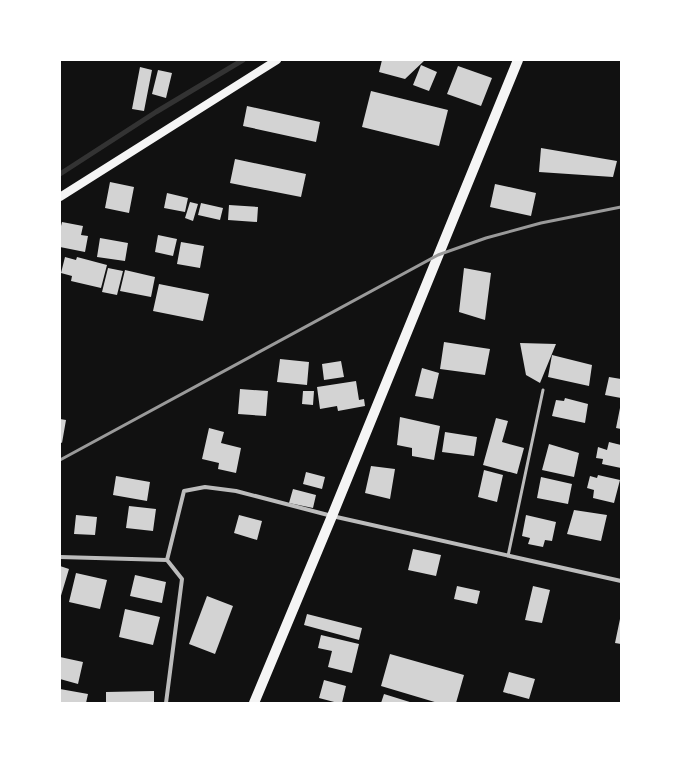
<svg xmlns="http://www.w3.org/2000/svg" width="681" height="763" viewBox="0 0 681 763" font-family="'Work Sans',sans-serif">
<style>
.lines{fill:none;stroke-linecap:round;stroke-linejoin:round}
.stream{stroke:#333;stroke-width:5}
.building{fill:#d3d3d3}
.service{stroke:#bcbcbc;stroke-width:3}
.minor{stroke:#bcbcbc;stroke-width:4}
.secondary{stroke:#f5f5f5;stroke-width:8}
.primary{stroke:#f5f5f5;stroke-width:10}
.rail{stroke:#9a9a9a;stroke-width:3}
</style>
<rect width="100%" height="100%" fill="#111"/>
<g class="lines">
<path class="stream" d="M60,174L156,112L243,60"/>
</g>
<path class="building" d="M382,60H425L405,79L379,72Z
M421,65L437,72L429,91L413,85Z
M458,66L492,78L481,106L447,94Z
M140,67L152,70L144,111L132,109Z
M158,70L172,73L166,98L152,94Z
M371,91L448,110L439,146L362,127Z
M247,106L320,122L316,142L243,126Z
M541,148L617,161L613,177L539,172Z
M235,159L306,174L301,197L230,183Z
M110,182L134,187L129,213L105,208Z
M495,184L536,193L531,216L490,207Z
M167,193L188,198L185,212L164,208Z
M190,202L198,204L193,221L185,218Z
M201,203L223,208L220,220L198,215Z
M229,205L258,207L257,222L228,220Z
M62,222L83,226L81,235L88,236L85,252L60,247V230Z
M158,235L177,239L173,256L155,252Z
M100,238L128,243L125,261L97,257Z
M181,242L204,246L200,268L177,264Z
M65,257L76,260L77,257L107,265L101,288L71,281L72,276L61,273Z
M108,268L123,271L117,295L102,292Z
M464,268L491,273L485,320L459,312Z
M125,270L155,277L151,297L120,291Z
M159,284L209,294L203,321L153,311Z
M444,342L490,349L485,375L440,369Z
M520,343L556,344L540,383L526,375Z
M552,355L592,365L589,386L548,377Z
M280,359L309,362L307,385L277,382Z
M341,361L344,377L324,380L322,364Z
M422,368L439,373L433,399L415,396Z
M609,377L621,379V398L605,395Z
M356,381L359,400L364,399L365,406L338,411L337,406L320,409L317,387Z
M240,389L268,391L266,416L238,414Z
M303,391H314L313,405L302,404Z
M565,398L588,404L585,423L552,416L556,400L564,401Z
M620,408L621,409V429L616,428Z
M400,417L440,426L434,460L412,456V448L397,445Z
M496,418L508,421L502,442L524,448L517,474L483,465Z
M60,419L66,420L62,443L60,442Z
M209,428L224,432L221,443L241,448L236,473L218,469L219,463L202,459Z
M445,432L477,437L474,456L442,452Z
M609,442L621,445V468L602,464L603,459L596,458L598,447L607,450Z
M549,444L579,453L574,477L542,470Z
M371,466L395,469L390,499L365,493Z
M484,470L503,475L497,502L478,497Z
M306,472L325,477L322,489L303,484Z
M598,475L620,480L614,503L593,498L594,490L587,488L590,476L597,478Z
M116,476L150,482L147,501L113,495Z
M541,477L572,484L568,504L537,498Z
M293,489L316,495L313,508L289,503Z
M129,506L156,509L153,531L126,528Z
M574,510L607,515L601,541L567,534Z
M76,515L97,517L95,535L74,534Z
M239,515L262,521L257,540L234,533Z
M526,515L556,522L552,541L545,540L543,547L528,544L530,538L522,536Z
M413,549L441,555L436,576L408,570Z
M60,566L69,569L60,599Z
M76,573L107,580L100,609L69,602Z
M135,575L166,582L162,603L130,596Z
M457,586L480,591L477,604L454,599Z
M533,586L550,590L542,623L525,620Z
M207,596L233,606L215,654L189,644Z
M125,609L160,617L153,645L119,637Z
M307,614L362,628L359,640L304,625Z
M620,619H621V644L615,643Z
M321,635L359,644L352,673L328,667L332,651L318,648Z
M390,654L464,675L456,703H438L381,686Z
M60,657L83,662L78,684L60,679Z
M509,672L535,679L529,699L503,692Z
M324,680L346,686L342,703H338L319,698Z
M60,689L88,694L86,703H60Z
M154,691V703H106V692Z
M384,694L413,703H381Z"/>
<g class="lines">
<path class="service" d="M508,556L543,390"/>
<path class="minor" d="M60,557L167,560L182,579L166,703
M167,560L184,491L205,487L236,491L332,516L621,581"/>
<path class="secondary" d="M60,197L277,60"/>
<path class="primary" d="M254,703L332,516L518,60"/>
<path class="rail" d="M60,460L438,255L486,238L541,223L621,207"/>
</g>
<rect width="681" height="763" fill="none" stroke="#ffffff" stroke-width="122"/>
</svg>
